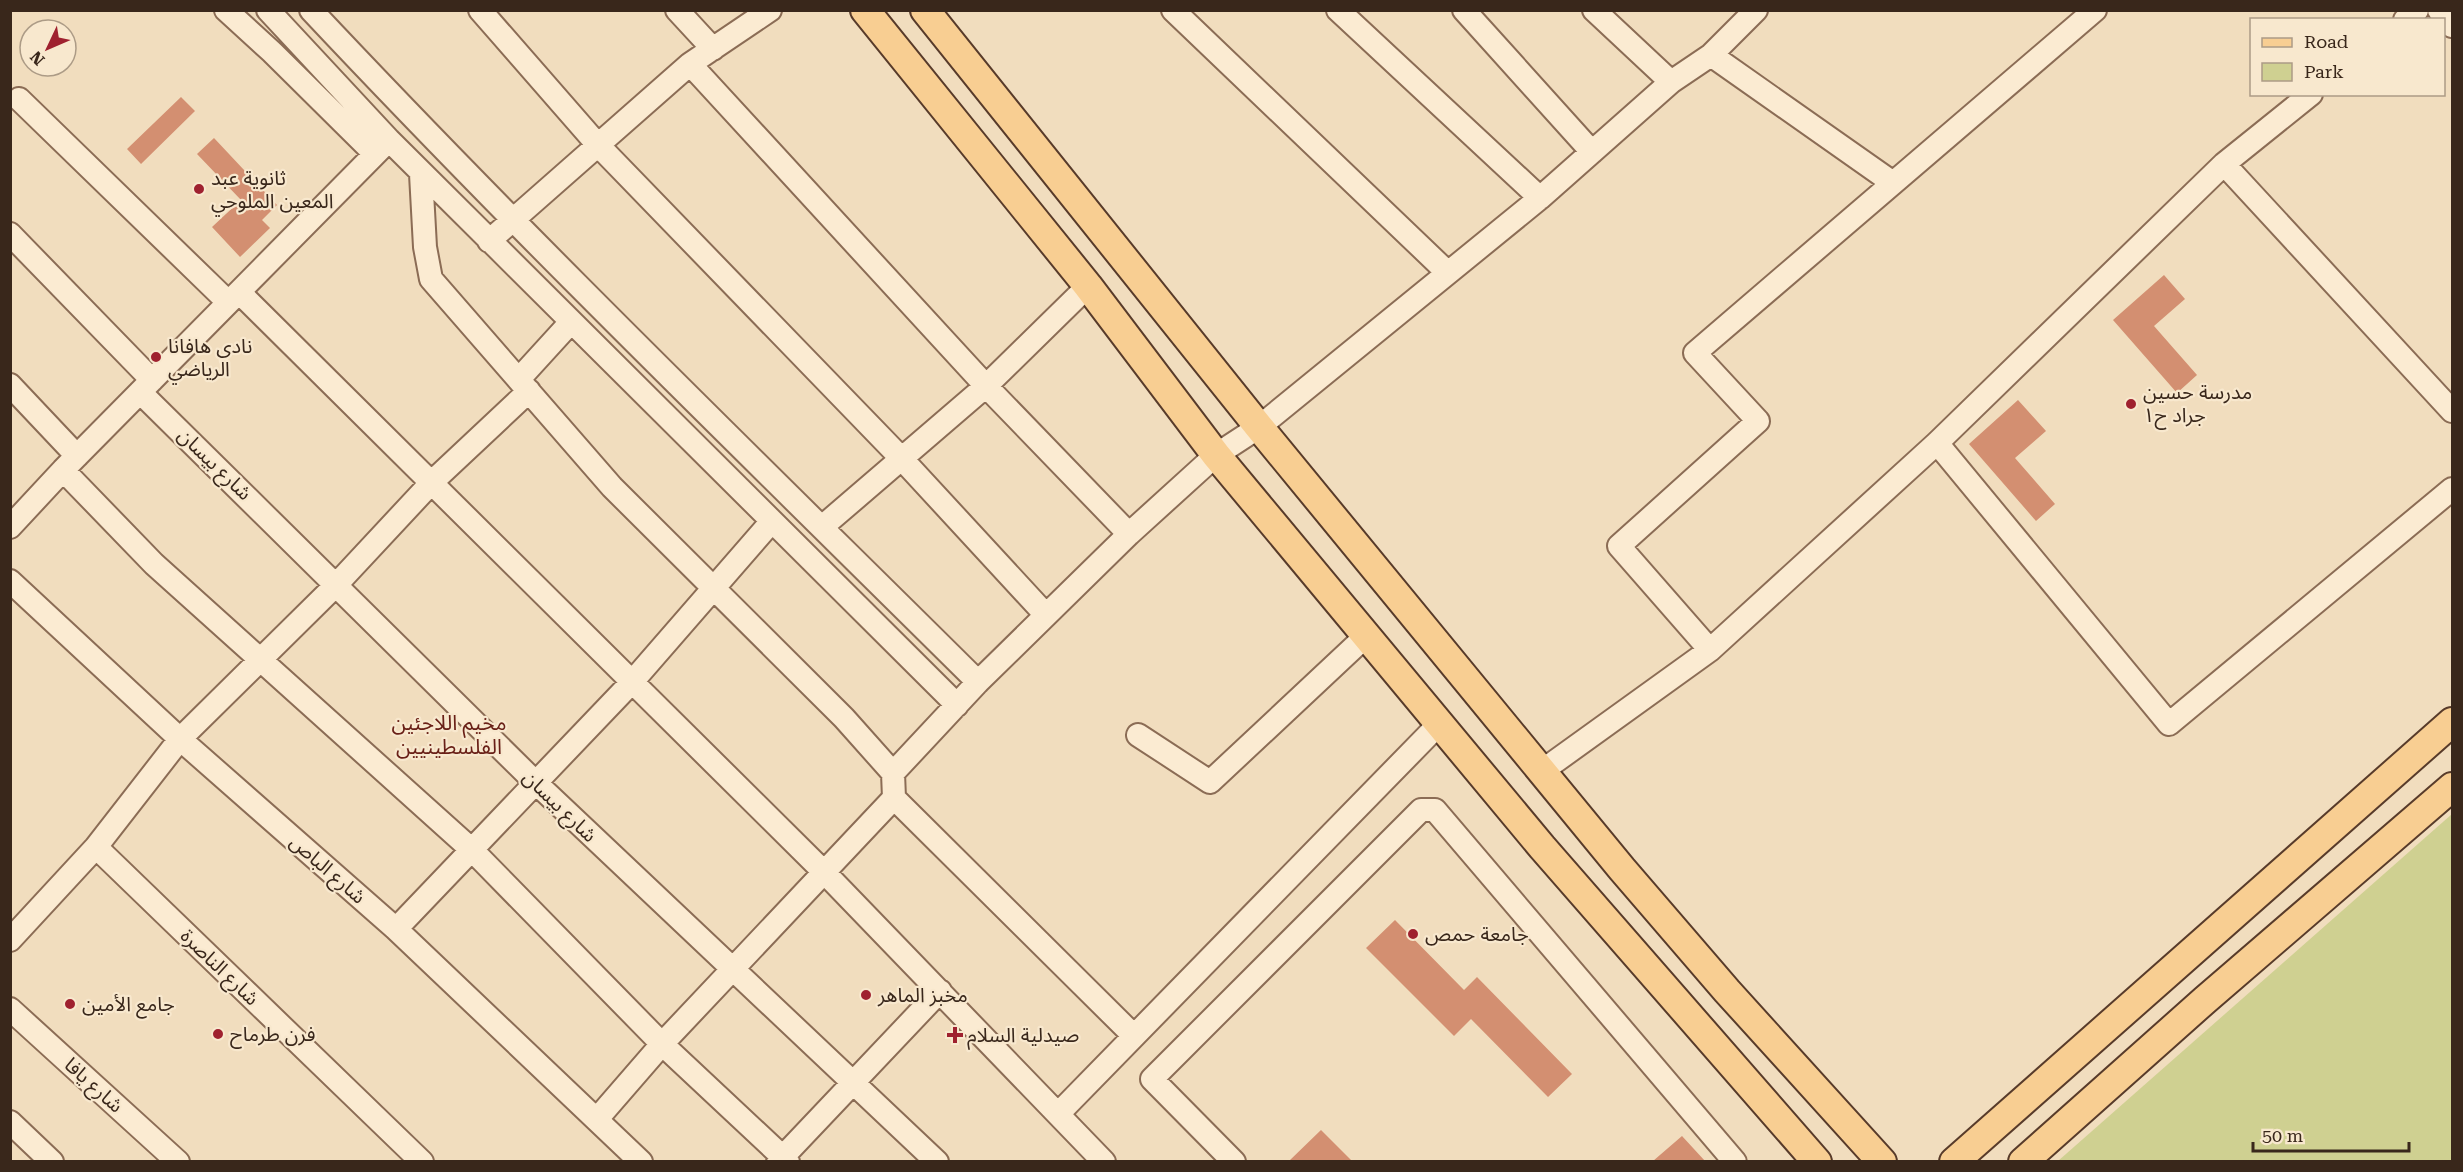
<svg xmlns="http://www.w3.org/2000/svg" width="2463" height="1172" viewBox="0 0 2463 1172" font-family="'Roboto Serif','Noto Sans Arabic',serif">
<style>
.green{fill:#cfd091}
.building{fill:#d38f71}
.lines{fill:none;stroke-linecap:round;stroke-linejoin:round}
.minor-casing{stroke:#8b6c55;stroke-width:26}
.major-casing{stroke:#583b2a;stroke-width:32}
.minor{stroke:#fbebd2;stroke-width:22}
.major{stroke:#f8ce92;stroke-width:28}
.poi-dot{fill:#9f212f;stroke:#f8e8ce;stroke-width:2}
.labels{text-anchor:middle;dominant-baseline:central;stroke-width:4.5;stroke-linejoin:round;paint-order:stroke}
.poi-label{font-size:20px;fill:#39271b;stroke:#f8e8ce;text-anchor:start}
.street-label{font-size:20px;fill:#39271b;stroke:#f8e8ce}
.neighbourhood-label{font-size:21px;fill:#692017;stroke:#f8e8ce}
</style>
<rect width="100%" height="100%" fill="#f1ddbe"/>
<path class="green" d="M2452,814V1161H2058Z"/>
<path class="building" d="M181,97L195,111L141,164L127,149Z
M214,138L277,205L262,220L270,228L240,257L212,227L241,200L197,154Z
M2164,275L2185,299L2154,326L2197,375L2177,393L2113,320Z
M2018,400L2046,431L2015,458L2055,504L2036,521L1969,444Z
M1395,920L1464,990L1477,977L1572,1074L1548,1097L1471,1019L1454,1036L1366,948Z
M1321,1130L1352,1161H1289Z
M1682,1136L1705,1161H1653Z"/>
<g class="lines">
<g class="minor-casing">
<path id="minor" d="M226,10L272,52L375,154
M268,10L389,140L957,705
M311,10C527,240 754,460 978,682
M480,10L597,144L902,459L1045,614
M677,10L713,49
M1173,10L1448,273
M1338,10L1540,198
M1464,10L1592,152
M1594,10L1671,82
M2439,10L2452,26
M2405,20L2417,10
M1711,55L1893,183
M690,64L986,386L1129,534L1216,455L1259,427L1540,198L1671,82L1711,55L1756,10
M19,99L228,302
M2224,164L2452,411
M421,174L425,247L431,279L612,487L844,718L893,773L894,798L1134,1036
M10,234L152,380
M489,241L690,64L770,10
M239,292L825,873L1104,1162
M519,379L571,322
M10,385L77,456
M140,392L536,783L937,1162
M1937,443L2169,724L2452,489
M63,470L154,564L472,850L662,1044L788,1162
M10,527L63,470L389,140
M822,527L986,386L1088,286
M10,581L180,739L396,929L641,1162
M1710,650L1619,546L1758,421L1695,353L2095,10
M1138,735L1210,782L1367,635
M1542,771L1710,650L1937,443L2224,164L2311,94
M893,773L978,682L1129,534
M96,847L422,1162
M396,929L632,682L772,521
M10,940L96,847L180,739L336,585L432,482L529,391
M10,1009L178,1162
M1058,1114L1441,722
M597,1119L662,1044L894,798
M10,1122L52,1162
M778,1162L940,991
M1234,1162L1152,1079L1421,810H1435L1735,1162"/>
</g>
<g class="major-casing">
<path id="major" d="M865,10L1088,286L1216,455L1542,847L1817,1162
M925,10L1259,427L1622,869L1727,991L1882,1162
M1954,1162L2452,722
M2023,1162L2205,1000L2452,787"/>
</g>
<use href="#minor" class="minor"/>
<use href="#major" class="major"/>
</g>
<g class="poi-dot">
<circle cx="199" cy="189" r="6"/>
<circle cx="156" cy="357" r="6"/>
<circle cx="2131" cy="404" r="6"/>
<circle cx="1413" cy="934" r="6"/>
<circle cx="866" cy="995" r="6"/>
<circle cx="70" cy="1004" r="6"/>
<circle cx="218" cy="1034" r="6"/>
<path d="M952 1026h6v6h6v6h-6v6h-6v-6h-6v-6h6z"/>
</g>
<g class="labels">
<g class="poi-label">
<text x="211" y="178">ثانوية عبد<tspan x="211" dy="23">المعين الملوحي</tspan></text>
<text x="168" y="346">نادي هافانا<tspan x="168" dy="23">الرياضي</tspan></text>
<text x="2143" y="392">مدرسة حسين<tspan x="2143" dy="23">جراد ح١</tspan></text>
<text x="1425" y="934">جامعة حمص</text>
<text x="878" y="995">مخبز الماهر</text>
<text x="82" y="1004">جامع الأمين</text>
<text x="230" y="1034">فرن طرماح</text>
<text x="967" y="1035">صيدلية السلام</text>
</g>
<g class="street-label">
<text transform="translate(215 464) rotate(44)">شارع بيسان</text>
<text transform="translate(560 806) rotate(44)">شارع بيسان</text>
<text transform="translate(328 869) rotate(41)">شارع الباص</text>
<text transform="translate(220 967) rotate(44)">شارع الناصرة</text>
<text transform="translate(94 1085) rotate(42)">شارع يافا</text>
</g>
<g class="neighbourhood-label">
<text x="449" y="723">مخيم اللاجئين<tspan x="449" dy="24">الفلسطينيين</tspan></text>
</g>
</g>
<rect width="2463" height="1172" fill="none" stroke="#39271b" stroke-width="24"/>
<rect x="2250" y="18" width="195" height="78" fill="#f8e8ce" stroke="#ac9b86" stroke-width="1.5"/>
<rect x="2262" y="38" width="30" height="9" fill="#f8ce92" stroke="#ac9b86" stroke-width="1.5"/>
<text x="2304" y="48" font-size="18" fill="#39271b">Road</text>
<rect x="2262" y="63" width="30" height="18" fill="#cfd091" stroke="#ac9b86" stroke-width="1.5"/>
<text x="2304" y="78" font-size="18" fill="#39271b">Park</text>
<g transform="translate(48 48) rotate(226)"><circle r="28" fill="#f8e8ce" stroke="#ac9b86" stroke-width="1.5"/>
<path d="M0-4.5L10 22L0 15L-10 22Z" fill="#9f212f"/>
<text y="-9" font-size="16" font-weight="bold" text-anchor="middle" fill="#39271b">N</text>
</g>
<path d="M2253 1142v9h156v-9" fill="none" stroke="#39271b" stroke-width="3"/>
<text x="2262" y="1142" font-size="18" fill="#39271b" stroke="#f8e8ce" stroke-width="4.5" paint-order="stroke">50 m</text>
</svg>
